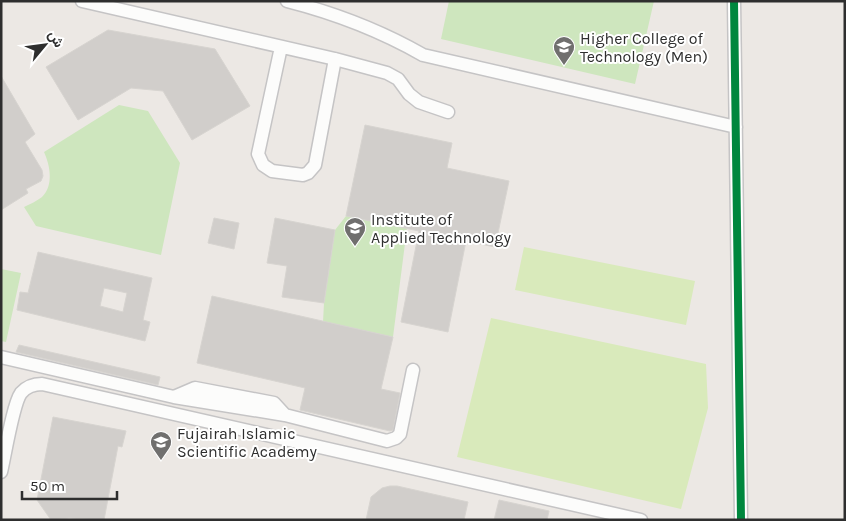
<svg xmlns="http://www.w3.org/2000/svg" width="846" height="521" viewBox="0 0 846 521" font-family="Karla,Vazirmatn,sans-serif">
<style>
.green{fill:#cee6be}
.pitch{fill:#d9eabb}
.building{fill:#d1cecb;stroke:#d7d4d0;fill-rule:evenodd}
.lines{fill:none;stroke-linecap:round;stroke-linejoin:round}
.minor-casing{stroke:#c5c4c5;stroke-width:15}
.minor{stroke:#fcfcfb;stroke-width:12}
.cycleway-casing{stroke:#fff;stroke-width:11}
.cycleway{stroke:#00873e;stroke-width:8}
.labels{text-anchor:middle;dominant-baseline:central;stroke-width:4;stroke-linejoin:round;paint-order:stroke}
.poi-label{font-size:16px;fill:#2e2e2e;stroke:#fff;text-anchor:start}
</style>
<rect width="100%" height="100%" fill="#ece8e4"/>
<path class="green" d="M449,1H654L635,84L441,39Z
M119,105L148,111L180,163L161,255L36,226L24,207C30,204 37,201 42,197C54,185 50,165 44,152Z
M346,216L407,228L393,337L323,322L324,303L335,230Z
M1,269L21,273L6,342L1,341Z"/>
<path class="pitch" d="M524,247L695,281L686,325L515,290Z
M491,318L706,364L708,408L681,509L457,457Z"/>
<path class="building" d="M108,30L215,49L250,106L192,140L163,91L131,88L78,120L46,67Z
M1,76L35,134L25,142L42,170L43,176L41,181L26,189L28,193L1,210Z
M365,125L452,143L447,168L509,181L495,247L466,241L448,332L401,322L419,231L346,216Z
M214,218L239,223L234,249L208,243Z
M275,218L335,230L324,303L282,297L287,266L267,263Z
M38,252L152,278L143,320L150,322L145,341L17,310L20,292L28,293ZM104,288L127,293L123,312L100,306Z
M212,296L393,337L381,389L400,393L393,430L390,431L300,410L305,388L197,363Z
M19,345L160,377L158,385L16,352Z
M53,417L126,431L122,447L118,446L104,520L69,518L51,520L37,500Z
M390,486H397L468,502L464,520H366L371,497L382,488Z
M499,500L549,511L547,520H494Z"/>
<g class="lines">
<g class="minor-casing">
<path id="minor" d="M82,1L335,59L387,73L398,79L409,94L419,102L448,112
M287,1C334,13 381,31 423,55L736,127
M734,1L741,520
M281,47L258,154L263,165L272,171L303,175L308,173L315,165L335,59
M1,357L174,397L285,415L387,441L396,438L400,434L413,370
M174,397L195,388L274,403L285,415
M1,472C5,455 13,404 21,393C27,386 34,384 42,384L641,520"/>
</g>
<use href="#minor" class="minor"/>
<g class="cycleway-casing">
<path id="cycleway" d="M734,1L741,520"/>
</g>
<use href="#cycleway" class="cycleway"/>
</g>
<defs>
<g id="university-pin" transform="scale(1.125)"><path d="M0 17L-7.5 6A9.5 9.5 0 1 1 7.5 6Z" fill="#706f6e" stroke="#fff"/><path d="M0-5L7-2L0 1L-7-2ZM-4 1L0 2.5L4 1V4Q0 6-4 4Z" fill="#fff"/></g>
<g id="school-pin" transform="scale(1.125)"><path d="M0 17L-7.5 6A9.5 9.5 0 1 1 7.5 6Z" fill="#706f6e" stroke="#fff"/><path d="M0-5L7-2L0 1L-7-2ZM-4 1L0 2.5L4 1V4Q0 6-4 4Z" fill="#fff"/></g>
</defs>
<g fill-rule="evenodd">
<use href="#university-pin" x="564" y="47"/>
<use href="#university-pin" x="355" y="228"/>
<use href="#school-pin" x="161" y="442"/>
</g>
<g class="labels">
<g class="poi-label">
<text x="580" y="38">Higher College of<tspan x="580" dy="18">Technology (Men)</tspan></text>
<text x="371" y="219">Institute of<tspan x="371" dy="18">Applied Technology</tspan></text>
<text x="177" y="433">Fujairah Islamic<tspan x="177" dy="18">Scientific Academy</tspan></text>
</g>
</g>
<rect width="846" height="521" fill="none" stroke="#2e2e2e" stroke-width="5"/>
<g transform="translate(45 45) rotate(61)" stroke="#ffffff" stroke-width="4" paint-order="stroke">
<path d="M0-4L9 19L0 12L-9 19Z" fill="#2e2e2e"/>
<text y="-8" font-size="14" font-weight="bold" text-anchor="middle" fill="#2e2e2e">ش</text>
</g>
<path d="M22 491v8h95v-8" fill="none" stroke="#2e2e2e" stroke-width="2.5"/>
<text x="30" y="491" font-size="15" fill="#2e2e2e" stroke="#ffffff" stroke-width="4" paint-order="stroke">50 m</text>
</svg>
